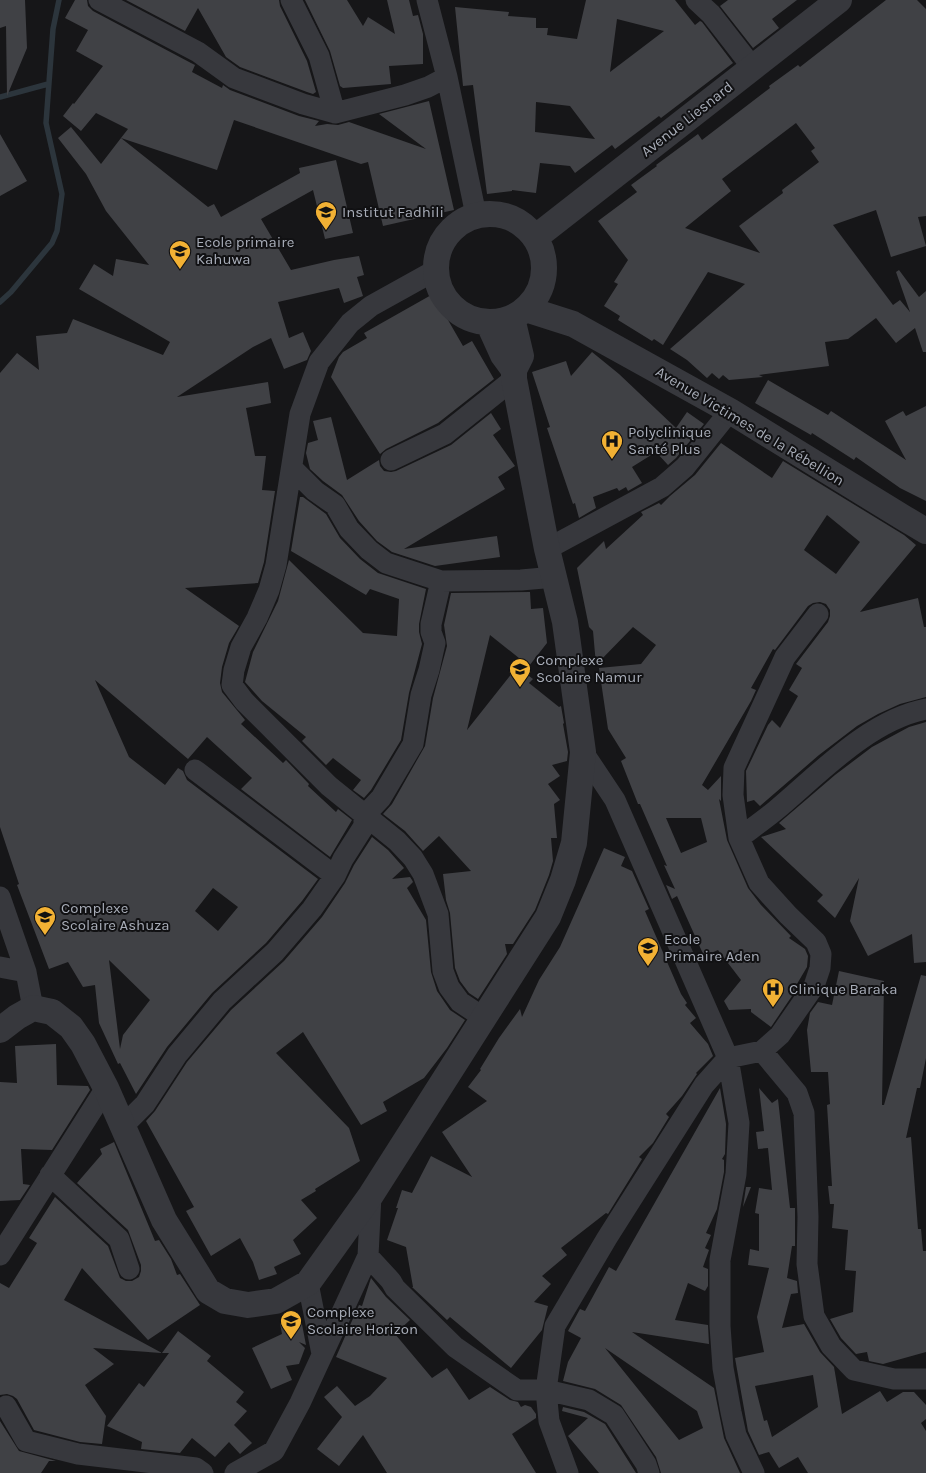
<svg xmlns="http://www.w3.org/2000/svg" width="926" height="1473" viewBox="0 0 926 1473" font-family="Karla,sans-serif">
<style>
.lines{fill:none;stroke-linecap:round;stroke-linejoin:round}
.stream{stroke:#2c353c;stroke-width:5.5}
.building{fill:#404145;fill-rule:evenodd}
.minor{stroke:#37383d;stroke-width:21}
.tertiary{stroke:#37383d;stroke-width:26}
.labels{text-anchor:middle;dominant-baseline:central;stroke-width:4;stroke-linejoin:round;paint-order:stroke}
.street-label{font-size:15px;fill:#a8adb8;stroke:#111113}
.poi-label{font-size:15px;fill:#a8adb8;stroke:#111113;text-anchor:start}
</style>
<rect width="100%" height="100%" fill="#161618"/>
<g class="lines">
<path class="stream" d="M0,97L48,84
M0,302L11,292L52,243L57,231L62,194L46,123L53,29L59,0"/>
</g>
<path class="building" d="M0,0H25L27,48L7,96L6,26L0,28Z
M75,0H87L88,6L93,11L191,63L195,65L192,72L222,88L223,85L230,90L299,116L319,121L315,126L327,124L338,125L349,122L426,149L379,114L429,101L454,210L383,226L368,162L361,164L234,120L217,170L121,138L128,129L96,113L81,131L63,116L73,103L74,104L103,66L76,51L88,30L65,18Z
M126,0H279L280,6L307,61L316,92L313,94L307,92L240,67L226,57L198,8L185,31Z
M305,0H347L363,26L368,17L395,34L387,0H409L413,16L418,15L423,34V64L389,66L391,84L343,88L340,86L330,51Z
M586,0H675L695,25L700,21L702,22L733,63L661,118L659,116L615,149L612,145L575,173L570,166L540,163L536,193L512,190V191L487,194L473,85L463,86L455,7L509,12L508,16L536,18V28H548L547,35L577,39ZM617,19L664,31L610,72ZM536,102L570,106L595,139L535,132Z
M728,0H797L772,19L779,28L753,48L720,6Z
M886,0H917L926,9V216L918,217L926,246L891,257L876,210L833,225L893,305L900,300L910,312L896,272L899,270L919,297L926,291V352H923L915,328L896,343L876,318L848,339L825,342L829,366L759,375L763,377L729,380L723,375L719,379L712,373L707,378L687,360L670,349L745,284L708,272L663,345L654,339L652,341L618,320L620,316L604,306L618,284L614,282L628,260L598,221L637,192L631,185L657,166L656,165L698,134L702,140L770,88L769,86L798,65L800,67ZM796,123L815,148L811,151L819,162L782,190L783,193L739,226L760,253L685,228L731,191L722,179Z
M71,127L101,164L121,138L208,207L214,204L221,217L300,173L299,168L336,160L353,233L325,239L313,190L261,219L291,270L334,260L359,256L364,275L357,277L363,296L344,303L339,288L278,302L289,338L303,332L311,351L307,360L284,369L271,338L253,347L177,397L268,382L271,403L246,408L255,456H266L262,490L275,491L264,562L258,583L185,588L239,626L229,643L222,667L220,683L222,692L245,720L241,724L283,763L286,760L309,784L308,786L336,812L338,809L352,820L330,857L241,789L252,778L207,737L188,759L95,680L129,757L165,785L178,768L183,771L187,780L318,879L302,901L266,943L212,993L167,1047L136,1094L120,1063L118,1064L99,1023L95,985L83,987L68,962L49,969L17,885L19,884L0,827V373L17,353L39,370L36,336L67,333L73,319L163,355L170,342L79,289L94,264L113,276L116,259L149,265L106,211L86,174L58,138ZM213,888L238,907L218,931L195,911ZM109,960L150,1000L123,1035L120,1049Z
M0,134L27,181L0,196Z
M433,294L463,346L472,341L494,379L438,423L386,449L380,454L331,377L339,357L343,352L367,338L364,333Z
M592,352L619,374L676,428L687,412L704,424L676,458L668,465L656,452L632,467L642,483L628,491L626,487L619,491L617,488L593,497L596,508L579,518L575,503L573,504L547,428L550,427L532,372L566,361L571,376Z
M768,380L828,415L831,411L906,460L885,421L903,411L906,416L926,406V501L900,488L856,457L854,460L812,433L811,435L755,403Z
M491,413L501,429L493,435L515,466L498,477L505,489L404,549L497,536L500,557L435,566L392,552L377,541L359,521L342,495L323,481L310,469L306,453L308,443L318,440L313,421L331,417L347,480L379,460L380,466L384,471L391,472L396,471L451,445Z
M721,443L772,478L783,461L904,535L916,545L860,612L918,598L924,627H926V697L900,704L878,714L857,726L819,755L760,806L754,800L747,802L746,771L768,725L772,720L780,728L798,696L789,690L802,668L796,664L828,622L830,616V610L826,604L820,602L813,603L808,606L775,650L773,649L751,688L756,690L751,701L702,785L708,790L721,776V801L719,799L727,840L748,888L761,905L791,936L789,938L805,949L808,956L807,967L794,989L796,990L771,1027L751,1012V1009L729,1010L724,1001L741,980L718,950L704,956L677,896L672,899L666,885L675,889L664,865L667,866L640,804H638L621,761L626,758L608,729L599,668L641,664L656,645L633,627L596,665L593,631L589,627L577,568L604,541L606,549L643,515L641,512L659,503L661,505L670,496L695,475ZM827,515L860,542L836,574L804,550ZM666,818H701L707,842L681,853Z
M300,497H303L326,514L340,538L360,559L378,573L426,589L419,624V632L422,644L409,693L401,740L371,790L364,798L353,790L361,780L333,758L326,765L302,741L306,737L262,701L245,682L253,652L278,601L289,560L363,633L397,636L399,599L370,589L366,595L291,551Z
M530,592L531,609L543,608L547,643L529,666L490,635L467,730L517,667L533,679L529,683L559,707L561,706L564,723L563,724L568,752L567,761L552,765L560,776L548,784L560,800L554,804L557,838H551L553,861L549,875L535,910L513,944H505L507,954L478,999L469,993L460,981L455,968L450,913L446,900L443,874L471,871L439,836L423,851L405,831L383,814L392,804L425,746L433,698L447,646L444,625L451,593Z
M926,722V962L914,963L912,934L868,956L850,921L859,878L835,918L817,901L823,895L761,837L786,829L779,823L835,775L872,747L909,727Z
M372,837L388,850L404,868L392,879L410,877L412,880L413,882L407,888L426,920L431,972L437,991L450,1010L465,1020L447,1048L424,1078L383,1102L387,1111L361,1125L303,1032L276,1053L349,1128L360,1161L315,1189L316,1191L301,1200L317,1218L293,1240L301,1254L274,1267L277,1274L259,1280L253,1262L240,1238L211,1256L186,1211L194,1207L146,1121L155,1111L187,1062L231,1010L284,961L322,917L345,883L354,865Z
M604,848L625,857L621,866L632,871L649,909L645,911L681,994L687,1003L685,1005L696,1018L690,1023L708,1044L713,1056L696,1073L697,1074L682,1096L666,1114L669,1117L653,1143L639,1157L642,1159L608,1214L606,1213L561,1248L567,1255L542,1276L551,1284L534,1302L548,1306L542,1330L511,1368L450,1317L447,1320L412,1287H413L406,1247L387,1240L398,1208H396L402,1190L412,1193L431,1156L472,1177L442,1132L487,1101L468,1087L481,1070L480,1069L499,1038L520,1009L522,1017L539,980L560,947Z
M839,971L884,981L882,1105H884L921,975L926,976V1058L920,1088H917L906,1138L911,1137L918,1229H921L923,1251H926V1352L883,1364L869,1361L867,1352L856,1354L841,1338L830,1319L853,1312L856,1271L845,1270L848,1230L832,1228L834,1204H830L828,1186H832L827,1105L830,1104L828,1072H811L807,1030L810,1013L818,1002L832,1005Z
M56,1044L57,1085L88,1086L90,1090L52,1150L21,1149L23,1184L30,1185L20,1200L0,1201V1082L17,1083L15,1046Z
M720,1088L726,1124L725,1154L722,1159L724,1160V1172L717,1209L706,1233L711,1235L705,1248L709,1250L703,1267L708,1269V1286L705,1291L688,1283L675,1320L708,1325L709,1344L632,1332L714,1388L724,1438L740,1473H661L656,1457L621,1405L595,1389L563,1381L568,1362L581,1338L568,1331L580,1309L585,1311L609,1267L616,1271ZM605,1348L697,1411L703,1428L679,1440Z
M759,1088L772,1103L778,1099L790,1208H795V1246H792L787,1278L797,1281L798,1293L791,1294L782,1328L804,1324L820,1352L834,1367L842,1414L880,1391L887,1402L903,1392H914L926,1405V1419L921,1423L926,1431V1473H808L798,1457L779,1468L769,1452L759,1455L748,1431L735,1358L764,1352L757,1317L769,1268L748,1265L750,1249L759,1251V1214L755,1213L759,1188L772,1190L768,1148L758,1149L756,1132L764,1131ZM813,1375L818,1407L772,1437L767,1420L764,1421L755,1386Z
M114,1142L155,1241L159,1240L171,1259L177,1275L180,1274L200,1305L148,1340L82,1268L64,1300L162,1353L93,1348L114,1364L85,1385L106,1416L102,1444L80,1442L34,1430L17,1399L13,1396L7,1394L0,1395V1283L9,1288L37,1243L29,1238L55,1197L108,1246L120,1278L126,1281H132L139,1277L141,1271V1265L128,1230L77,1183L102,1154L100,1149Z
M746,1187H751L743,1207Z
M371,1278L386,1297L410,1320L395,1334L432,1378L447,1368L469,1400L490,1387L510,1400L518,1402L521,1407L525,1405L531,1407L536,1414V1418L512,1434L536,1473H387L363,1435L339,1466L317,1449L342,1417L324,1397L337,1386L355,1406L370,1396L387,1378L336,1357L359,1305L362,1306Z
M301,1319L306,1345L299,1342L305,1348L299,1364L286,1366L292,1380L271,1389L252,1348L282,1334L280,1323Z
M178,1331L211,1356L207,1361L244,1392L236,1402L247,1411L234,1425L252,1443L240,1454L229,1442L215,1457L192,1438L180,1453L141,1449L142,1442L107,1426L139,1383L144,1387L169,1353H162Z
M563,1407L584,1412L605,1424L636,1473H599L568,1436L588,1418L562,1411Z
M0,1421L19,1451L56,1461H49L41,1473H0Z"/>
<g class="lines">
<path class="minor" d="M99,0L198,52L234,78L303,104L335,113L405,95L428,87L447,77
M291,0L319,56L335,113
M427,0L447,77L476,215
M696,0L711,14L753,68
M434,271L371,306L350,323L319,362L300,414L276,565L269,590L257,618L241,647L234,670L232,685L244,701L329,786L397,841L413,858L423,874L438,914L443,971L449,987L460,1002L484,1018
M391,460L445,434L514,379
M292,468L315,491L335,505L349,529L369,550L386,563L441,581L521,580L555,577
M547,549L662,487L685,467L730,411
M583,752L615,800L728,1058L739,1123L736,1174L720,1260V1326L723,1368L731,1412L736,1435L754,1473
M195,770L335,876
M739,838C751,829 764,820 776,810C819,774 869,720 926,709
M0,897L26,972L33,1008
M0,967L26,972
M762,1051L797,1093L804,1113L808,1217L807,1264L814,1316L831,1346L854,1370L894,1379H926
M122,1127L145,1104L177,1055L222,1001L275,952L312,909L335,876L343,859L364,826V816L381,798L413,744L421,695L429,670L435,643L431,632V624L441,581
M50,1175L119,1239L129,1269
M0,1255L106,1088
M368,1256L391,1281L395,1288L455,1347L517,1390H546L589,1400L614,1415L646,1464L649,1473
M308,1283L322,1354
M6,1406L26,1441L78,1454L196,1468L203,1473
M235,1473L274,1451L300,1403L368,1256L371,1195
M568,1473L549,1421L546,1390L555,1326L607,1238L704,1085L728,1058L762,1051L780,1035L814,986L820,968L821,954L816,942L788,915L759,883L739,838L733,795L734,768L785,657L818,614"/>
<path class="tertiary" d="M436 268a54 54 0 1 1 108 0a54 54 0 1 1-108 0Z
M536,237L839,0
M526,309L573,324L730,411L904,518L926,531
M488,322L503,355L514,370
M0,1030L17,1017L33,1008L52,1012L71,1027L83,1044L106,1088L164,1220L208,1291L225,1301L248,1305L276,1301L308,1283L371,1195L548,917L563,880L574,843L583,752L565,622L547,549L514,379V370L521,356L512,318"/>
</g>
<defs>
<g id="school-pin" transform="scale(1.125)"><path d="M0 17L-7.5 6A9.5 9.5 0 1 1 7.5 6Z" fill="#f2b134" stroke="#111113"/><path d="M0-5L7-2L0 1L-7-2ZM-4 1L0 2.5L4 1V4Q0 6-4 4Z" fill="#111"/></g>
<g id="hospital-pin" transform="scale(1.125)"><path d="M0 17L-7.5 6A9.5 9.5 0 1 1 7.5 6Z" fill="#f2b134" stroke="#111113"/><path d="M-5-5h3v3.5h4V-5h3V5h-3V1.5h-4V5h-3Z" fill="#111"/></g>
</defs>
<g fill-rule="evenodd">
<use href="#school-pin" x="326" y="212"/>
<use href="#school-pin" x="180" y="251"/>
<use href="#hospital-pin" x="612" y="441"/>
<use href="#school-pin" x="520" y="669"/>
<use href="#school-pin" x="45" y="917"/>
<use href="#school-pin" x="648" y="948"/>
<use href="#hospital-pin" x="773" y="989"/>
<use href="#school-pin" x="291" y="1321"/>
</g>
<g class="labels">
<g class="street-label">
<text transform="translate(687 119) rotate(-38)">Avenue Liesnard</text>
<text transform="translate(750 426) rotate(31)">Avenue Victimes de la Rébellion</text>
</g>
<g class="poi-label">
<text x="342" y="212">Institut Fadhili</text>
<text x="196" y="242">Ecole primaire<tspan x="196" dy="17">Kahuwa</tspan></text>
<text x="628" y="432">Polyclinique<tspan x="628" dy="17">Santé Plus</tspan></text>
<text x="536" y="660">Complexe<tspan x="536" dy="17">Scolaire Namur</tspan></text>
<text x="61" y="908">Complexe<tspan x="61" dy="17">Scolaire Ashuza</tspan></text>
<text x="664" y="939">Ecole<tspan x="664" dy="17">Primaire Aden</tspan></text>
<text x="789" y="989">Clinique Baraka</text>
<text x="307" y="1312">Complexe<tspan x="307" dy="17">Scolaire Horizon</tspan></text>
</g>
</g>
</svg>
